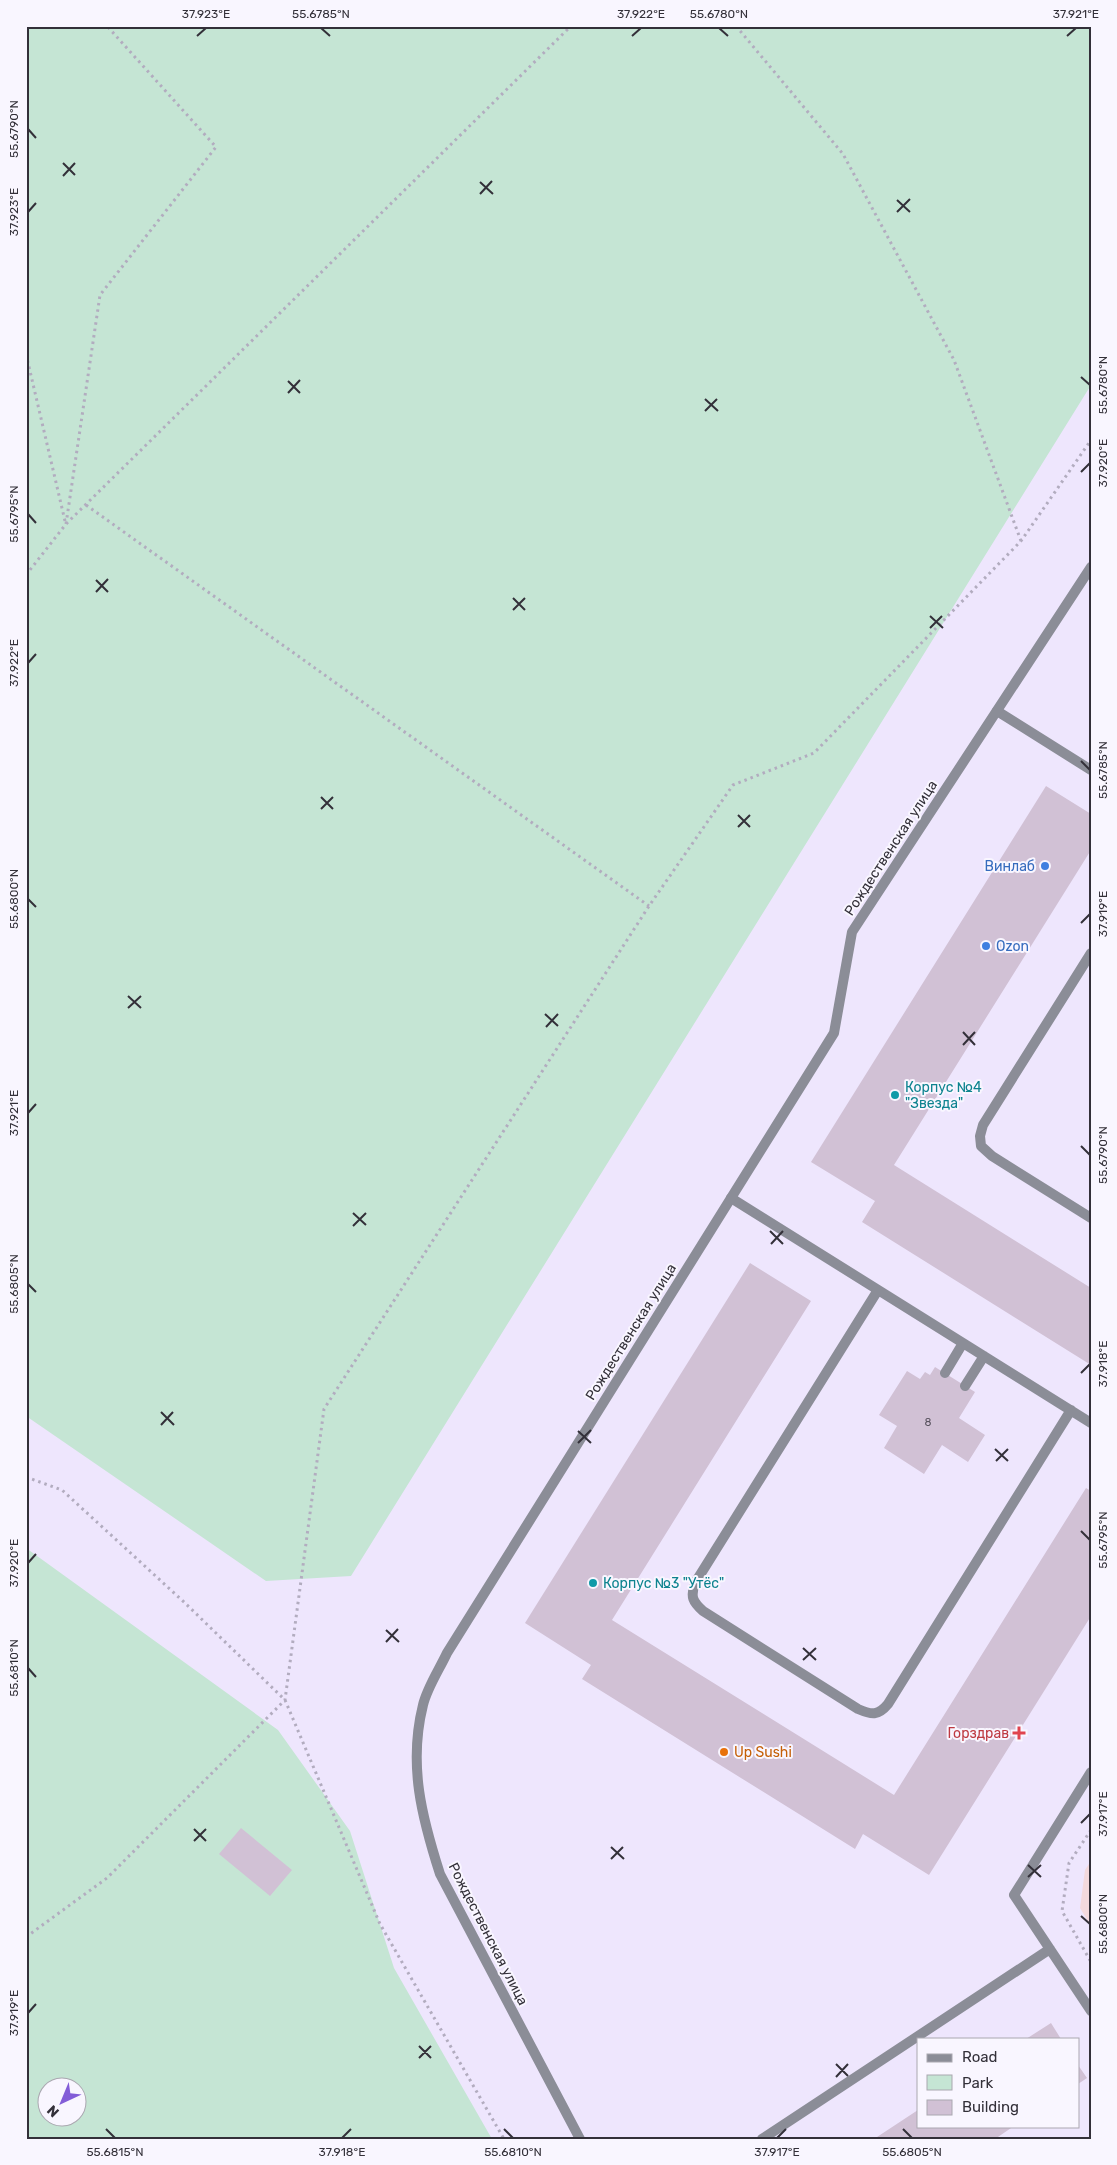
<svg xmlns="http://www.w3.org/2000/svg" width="1117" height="2165" viewBox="0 0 1117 2165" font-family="Rubik,sans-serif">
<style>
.education{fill:#f3d9dd}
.green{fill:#c5e5d4;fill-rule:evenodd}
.building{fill:#d1c1d5}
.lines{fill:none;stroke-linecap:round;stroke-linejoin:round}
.path{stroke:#b2acbf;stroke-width:3;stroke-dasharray:2.5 4;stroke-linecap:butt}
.lane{stroke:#8b8d97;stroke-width:10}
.street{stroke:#8b8d97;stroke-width:10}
.ticks{fill:none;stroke:#333039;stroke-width:2}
.shop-dot{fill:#3f7fe0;stroke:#f9f6ff;stroke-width:2}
.culture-dot{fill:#0f9aa8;stroke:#f9f6ff;stroke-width:2}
.health-dot{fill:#e0444e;stroke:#f9f6ff;stroke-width:2}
.food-dot{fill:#e8710a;stroke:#f9f6ff;stroke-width:2}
.labels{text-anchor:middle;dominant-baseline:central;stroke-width:4;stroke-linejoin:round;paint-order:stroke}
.number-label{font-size:11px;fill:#5a5460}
.street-label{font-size:14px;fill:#333039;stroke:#f9f6ff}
.shop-label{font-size:14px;fill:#366cbe;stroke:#f9f6ff;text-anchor:end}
.culture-label{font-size:14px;fill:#0d838f;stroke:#f9f6ff;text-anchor:start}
.health-label{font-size:14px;fill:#be3a42;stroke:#f9f6ff;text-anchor:end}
.food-label{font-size:14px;fill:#c56008;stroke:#f9f6ff;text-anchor:start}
.neatline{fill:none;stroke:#333039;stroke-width:2}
.ticks-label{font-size:12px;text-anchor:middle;fill:#333039}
</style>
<rect width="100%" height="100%" fill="#eee6fd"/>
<path class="education" d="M1091,1861V1926L1080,1908L1085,1870Z"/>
<path class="green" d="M26,26H1091V385L351,1576L266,1581L26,1416Z
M26,1548L278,1730L350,1831L394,1968L492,2139H26ZM48,2088H78V2118H48Z"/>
<path class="building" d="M1046,786L1091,814V850L894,1165L1091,1288V1365L862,1222L875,1201L811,1162Z
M750,1263L811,1301L612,1620L894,1795L1086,1488L1091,1491V1616L929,1875L863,1834L855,1849L582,1679L591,1665L525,1623Z
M935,1367L975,1392L959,1418L985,1435L968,1462L942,1445L924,1474L884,1448L897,1426L879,1415L907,1371L920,1379L925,1372L930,1375Z
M241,1828L292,1870L270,1896L219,1854Z
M1051,2023L1061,2039H1026Z
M1078,2065L1087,2078L1078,2084Z
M918,2110V2126H1014L995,2139H874Z"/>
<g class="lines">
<path class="path" d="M736,26L843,154L954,360L1021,541
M26,354L65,521
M86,505L649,906
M66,524L100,295L216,147L107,26
M26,575L66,524L571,26
M26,1477L62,1490L185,1603L285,1700L380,1924L504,2139
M1091,1830L1069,1863L1062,1911L1091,1962
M26,1937L107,1878L285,1700L324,1409L649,906L733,785L814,753L1021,541L1091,440"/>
<path class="lane" d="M997,711L1091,770
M1091,953L983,1125L980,1136L981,1146L992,1156L1091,1218
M731,1198L1091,1423
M878,1290L695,1583C690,1597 693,1602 703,1611L858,1709C872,1715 878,1716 888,1704L1071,1410
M945,1373L963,1343
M965,1386L984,1356
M1091,1772L1014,1895L1091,2011
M762,2139L1050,1949"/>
<path class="street" d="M580,2139L440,1874C422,1818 408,1765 423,1705C427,1688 439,1670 447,1653L834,1033L852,932L1091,567"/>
</g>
<path class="ticks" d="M321,28L330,36M719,28L728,36M197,36L206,28M632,36L641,28M1067,36L1076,28M28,129L36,138M63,163L75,175M63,176L75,163M480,182L493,194M480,194L492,181M897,200L910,212M28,212L36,203M897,212L910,199M1081,377L1090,385M288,381L300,393M288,393L300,380M705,399L718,411M705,411L717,399M1081,472L1090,463M28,514L36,523M96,580L108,592M96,592L108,579M513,598L525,610M513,610L525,598M930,616L943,628M930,628L942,616M28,663L36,654M1081,761L1090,770M321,797L333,809M321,809L333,797M738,815L750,827M738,827L750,815M28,899L36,907M1081,923L1090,914M128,996L141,1008M128,1008L141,996M545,1014L558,1026M546,1027L558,1014M963,1032L975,1045M963,1045L975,1032M28,1113L36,1104M1081,1146L1090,1155M353,1213L366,1225M353,1226L366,1213M770,1231L783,1244M771,1244L783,1231M28,1284L36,1292M1081,1373L1090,1364M161,1412L174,1425M161,1425L173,1412M578,1431L591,1443M578,1443L591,1430M995,1449L1008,1461M996,1461L1008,1449M1081,1531L1090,1540M28,1563L36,1554M386,1630L399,1642M386,1642L398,1629M803,1648L816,1660M803,1660L816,1648M28,1668L36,1677M1081,1823L1090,1814M194,1829L206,1841M194,1841L206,1829M611,1847L624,1859M611,1859L623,1847M1028,1865L1041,1877M1028,1877L1041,1865M1081,1916L1090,1924M28,2013L36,2004M419,2046L431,2058M419,2058L431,2046M836,2064L848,2076M836,2077L848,2064M106,2129L115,2138M504,2129L513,2138M903,2129L912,2138M342,2138L351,2129M777,2138L786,2129"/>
<g class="shop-dot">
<circle cx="1045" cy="866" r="5"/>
<circle cx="986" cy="946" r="5"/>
</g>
<g class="culture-dot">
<circle cx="895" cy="1095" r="5"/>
<circle cx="593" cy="1583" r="5"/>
</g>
<path class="health-dot" d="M1016.5 1725.5h5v5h5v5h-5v5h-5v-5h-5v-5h5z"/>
<circle class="food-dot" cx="724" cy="1752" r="5"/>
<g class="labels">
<g class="number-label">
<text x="928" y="1422">8</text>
</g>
<g class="street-label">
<text transform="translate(891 848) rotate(-57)">Рождественская улица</text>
<text transform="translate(631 1332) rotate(-58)">Рождественская улица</text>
<text transform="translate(488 1934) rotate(63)">Рождественская улица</text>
</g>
<g class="shop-label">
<text x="1035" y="866">Винлаб</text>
<text x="996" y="946" text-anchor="start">Ozon</text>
</g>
<g class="culture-label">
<text x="905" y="1087">Корпус №4<tspan x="905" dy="16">"Звезда"</tspan></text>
<text x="603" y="1583">Корпус №3 "Утёс"</text>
</g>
<g class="health-label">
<text x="1009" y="1733">Горздрав</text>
</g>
<g class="food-label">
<text x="734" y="1752">Up Sushi</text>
</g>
</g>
<rect width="1117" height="2165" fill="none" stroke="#f9f6ff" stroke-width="55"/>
<rect x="917" y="2038" width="162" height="90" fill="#f9f6ff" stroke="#aaa7b0"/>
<rect x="927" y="2054" width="25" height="8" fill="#8b8d97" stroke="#aaa7b0"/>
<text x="962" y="2062" font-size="15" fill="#333039">Road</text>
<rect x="927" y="2075" width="25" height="15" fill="#c5e5d4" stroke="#aaa7b0"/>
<text x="962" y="2088" font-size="15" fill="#333039">Park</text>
<rect x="927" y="2100" width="25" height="15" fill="#d1c1d5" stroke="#aaa7b0"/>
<text x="962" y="2112" font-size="15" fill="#333039">Building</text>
<g transform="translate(62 2102) rotate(224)"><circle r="24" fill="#f9f6ff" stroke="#aaa7b0"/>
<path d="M0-4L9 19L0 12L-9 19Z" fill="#835dd8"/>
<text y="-8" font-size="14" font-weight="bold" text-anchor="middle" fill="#333039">N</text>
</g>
<rect x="28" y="28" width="1062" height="2110" class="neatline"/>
<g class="ticks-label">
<text x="206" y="18">37.923°E</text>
<text x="321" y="18">55.6785°N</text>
<text x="641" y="18">37.922°E</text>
<text x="719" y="18">55.6780°N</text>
<text x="1076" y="18">37.921°E</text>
<text transform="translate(14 129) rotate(-90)" y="4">55.6790°N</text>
<text transform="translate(14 212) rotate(-90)" y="4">37.923°E</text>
<text transform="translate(1103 385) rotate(-90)" y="4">55.6780°N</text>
<text transform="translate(1103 463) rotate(-90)" y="4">37.920°E</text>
<text transform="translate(14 514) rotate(-90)" y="4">55.6795°N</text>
<text transform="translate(14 663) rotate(-90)" y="4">37.922°E</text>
<text transform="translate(1103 770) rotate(-90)" y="4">55.6785°N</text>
<text transform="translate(14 899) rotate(-90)" y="4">55.6800°N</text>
<text transform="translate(1103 914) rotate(-90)" y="4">37.919°E</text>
<text transform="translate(14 1113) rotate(-90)" y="4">37.921°E</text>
<text transform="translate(1103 1155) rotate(-90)" y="4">55.6790°N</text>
<text transform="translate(14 1284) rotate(-90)" y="4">55.6805°N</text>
<text transform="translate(1103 1364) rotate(-90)" y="4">37.918°E</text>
<text transform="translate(1103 1540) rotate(-90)" y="4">55.6795°N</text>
<text transform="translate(14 1563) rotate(-90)" y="4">37.920°E</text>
<text transform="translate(14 1668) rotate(-90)" y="4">55.6810°N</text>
<text transform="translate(1103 1814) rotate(-90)" y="4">37.917°E</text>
<text transform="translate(1103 1924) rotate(-90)" y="4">55.6800°N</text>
<text transform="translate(14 2013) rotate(-90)" y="4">37.919°E</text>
<text x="115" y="2156">55.6815°N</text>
<text x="342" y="2156">37.918°E</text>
<text x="513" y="2156">55.6810°N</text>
<text x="777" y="2156">37.917°E</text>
<text x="912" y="2156">55.6805°N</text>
</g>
</svg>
